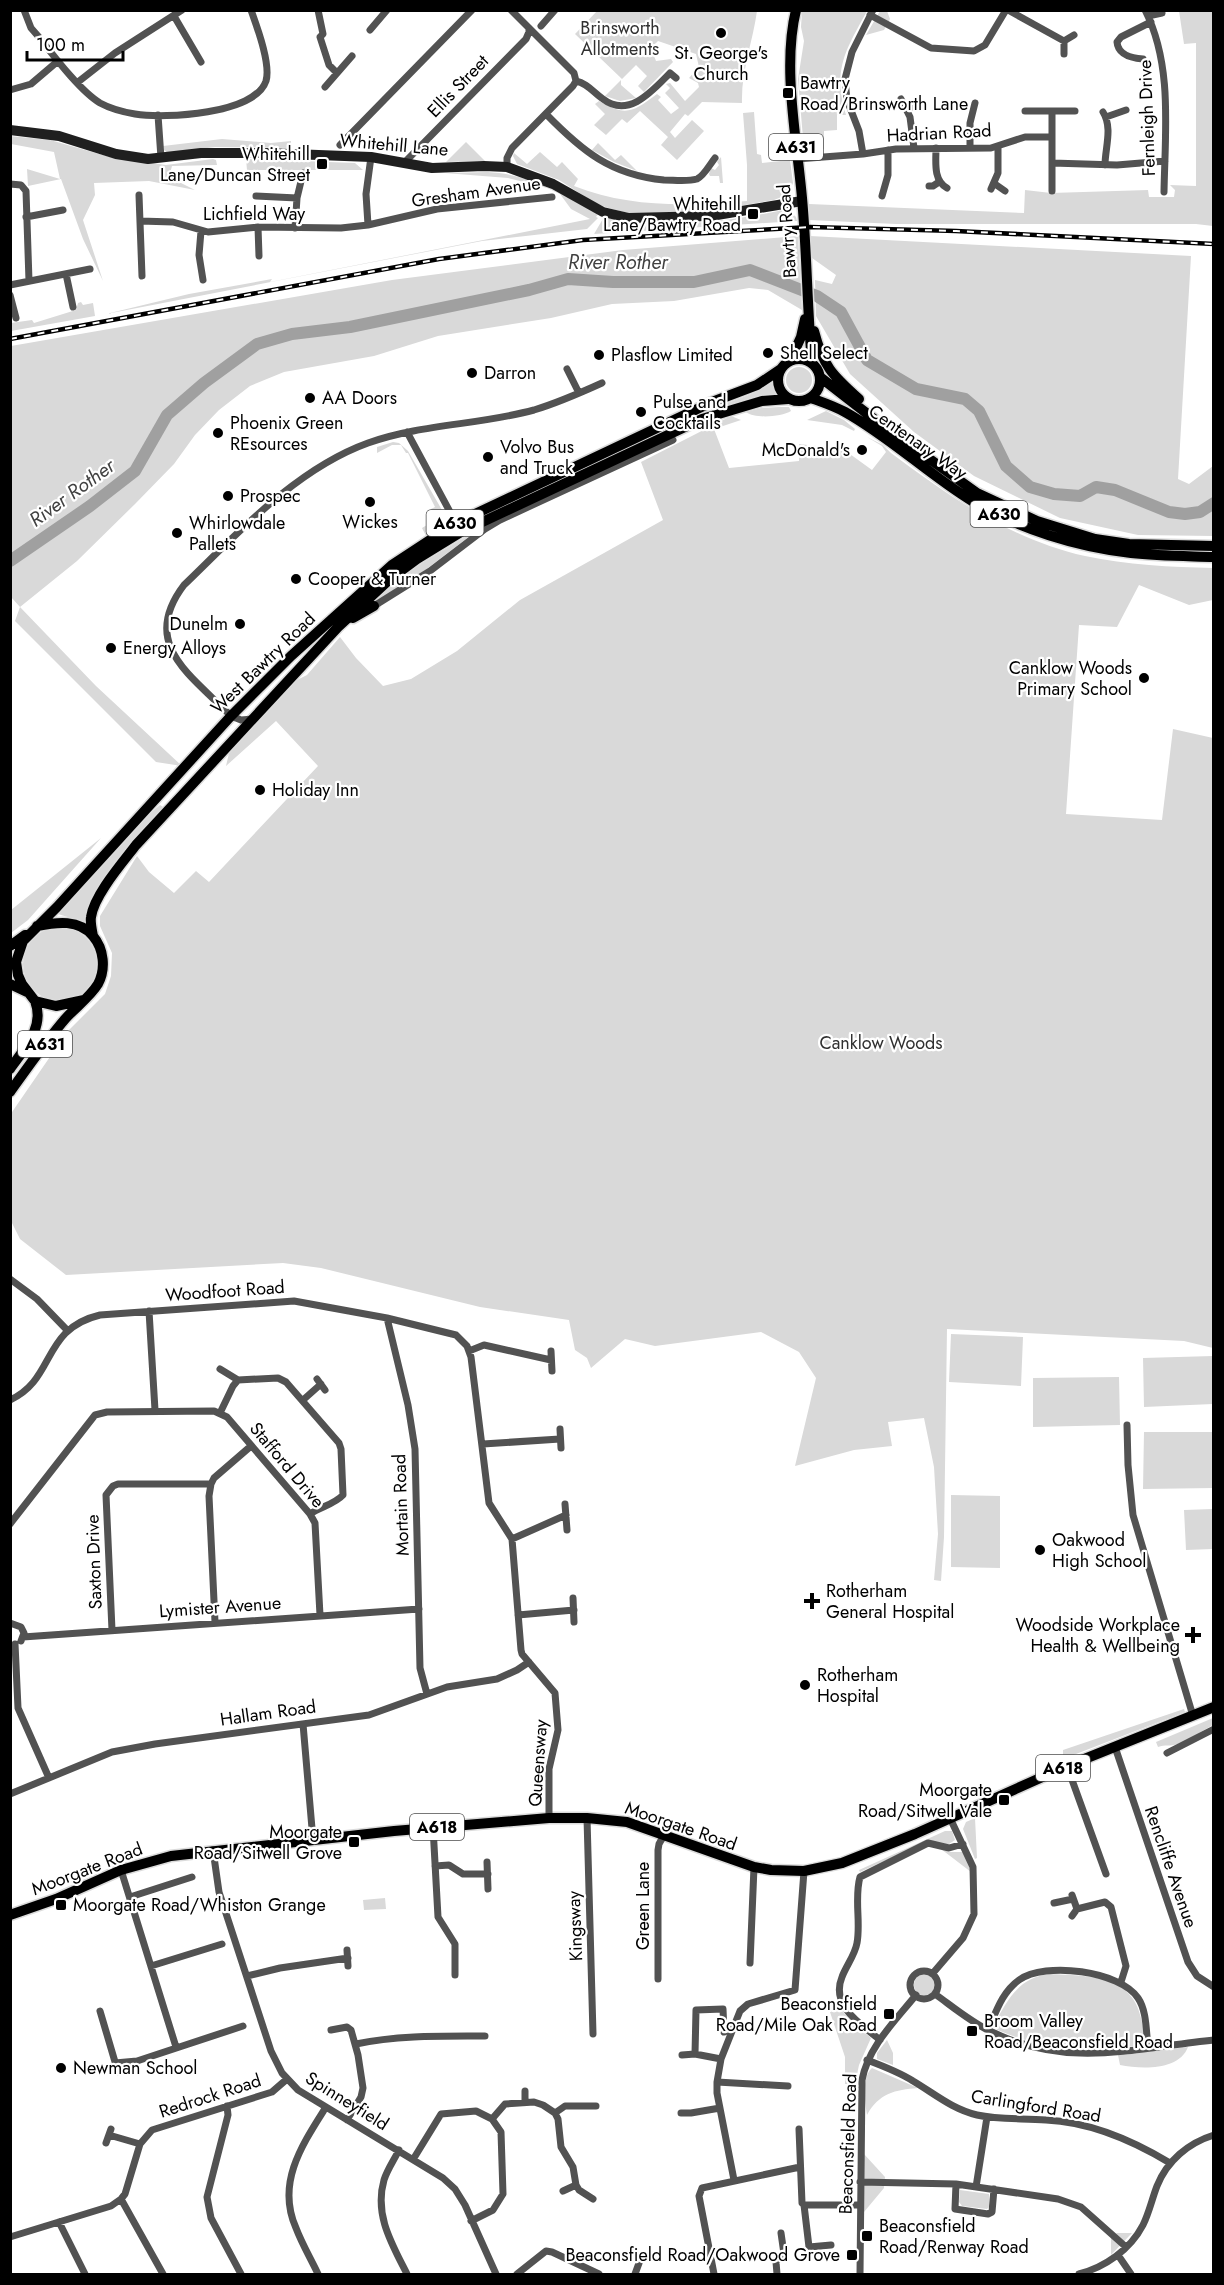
<svg xmlns="http://www.w3.org/2000/svg" width="1224" height="2285" viewBox="0 0 1224 2285" font-family="Jost,sans-serif">
<style>
.green{fill:#d9d9d9}
.lines{fill:none;stroke-linecap:round;stroke-linejoin:round}
.river{stroke:#a0a0a0;stroke-width:12}
.primary-casing{stroke:#dbdbdb;stroke-width:13}
.street{stroke:#525252;stroke-width:7}
.secondary{stroke:#1f1f1f;stroke-width:10}
.primary{stroke:#000;stroke-width:10}
.rail-casing{stroke:#000;stroke-width:4.5}
.rail{stroke:#fff;stroke-width:2;stroke-dasharray:7;stroke-linecap:butt}
.poi-dot{fill:#000;stroke:#fff;stroke-width:2}
.labels{text-anchor:middle;dominant-baseline:central;stroke-width:4.5;stroke-linejoin:round;paint-order:stroke}
.shield{fill:#fff;stroke:#4c4c4c;stroke-width:1.5}
.shield-label{font-size:16px;font-weight:bold;fill:#000}
.park-label{font-size:18px;fill:#303030;stroke:#fff}
.poi-label{font-size:18px;fill:#000;stroke:#fff;text-anchor:start}
.street-label{font-size:18px;fill:#000;stroke:#fff}
.water-label{font-size:20px;font-style:italic;fill:#414141;stroke:#fff}
</style>
<rect width="100%" height="100%" fill="#fff"/>
<path class="green" d="M598,10L757,11C753,41 741,71 742,103L702,102L688,116L685,114L670,132L675,138L692,120L704,131L677,160L661,145L668,137L640,111L627,123L622,119L606,135L594,125L605,114L595,104L599,101C626,117 633,112 657,94L661,97L658,100L671,114L679,108L665,93L670,88L666,84L670,83L685,101L699,87L698,83L689,78L699,67L696,54L658,41L651,48L656,61L671,59L673,62L644,92L638,86L647,76L636,65L622,79L575,34Z
M802,11H867C846,50 832,69 846,115H837V130L824,131V149L804,150L798,79L804,41L801,27Z
M880,11H887L890,19L884,30L866,35Z
M1179,11H1213V226L1196,224H896L809,220V204L1024,213L1025,190L1051,193L1148,190L1149,197H1174L1175,190L1170,185L1196,186V43L1184,44Z
M621,80V85L636,98L620,101L605,96Z
M754,112L757,154L761,155L762,163L790,160L793,183L790,190L784,196L774,200L698,213L632,214L608,208L595,203L559,180L517,164L513,156L514,153L527,164L540,152L557,167L562,162L578,179L574,186C630,208 687,206 747,201V165L743,113Z
M10,136L50,140L110,157L166,165L213,159L216,160L217,165L172,166L169,177L195,190L149,181L94,183L95,195L83,220L103,281L83,239L61,179L28,186L27,169L60,179L54,152L11,144Z
M222,139L271,143L291,141V148L215,147L168,153L164,150L163,146Z
M466,142L485,161L446,162Z
M598,143L615,160L621,155L637,171L614,162L592,150Z
M721,157L723,183H720L719,176H710L709,174L711,168L715,170L719,165L717,162Z
M246,159L355,163L363,170H247Z
M488,172C529,174 563,194 598,214L596,217L598,218L587,229L482,241L106,314L189,294L272,279L270,282L590,219L571,209L560,194L547,188L508,178L445,173Z
M787,209L796,217L797,221L594,234L604,217C662,230 730,222 787,209Z
M798,236L802,310L768,290L749,288L674,301L612,304L551,318L438,336L374,356L284,372L250,386L219,410L195,435L174,464L135,504L77,561L20,607L96,686L182,766L156,762L15,621L20,607L11,597V567L28,554L11,564V346L392,280L623,250Z
M810,236L1191,256L1178,479L1189,484L1213,466V536L1138,535L1060,518L974,476L914,432L850,374L816,316L815,280L832,284L836,275L812,258Z
M81,302L83,305L93,303L95,316L11,331V323L32,320L34,323L76,310L78,303Z
M786 380a13 13 0 1 1 26 0a13 13 0 1 1-26 0Z
M773,382L777,395L724,409L722,405L751,394Z
M779,407H789L791,411C781,417 755,419 746,412L761,408Z
M826,411L844,420L855,429L854,431L842,425L807,420Z
M731,416L741,420L714,429L729,468L799,461V444L843,449L872,470L886,452L882,446L867,437L883,445L891,453C950,497 1012,540 1085,556C1127,565 1171,567 1213,568V600L1189,605L1139,585L1117,627L1079,625L1066,814L1162,820L1173,729L1213,738V1348L1184,1341L947,1329L944,1537L941,1581L934,1580L938,1534L934,1467L924,1418L888,1422L892,1446L854,1450L795,1466L816,1378L799,1352L761,1332L655,1346L625,1339L591,1368L587,1358L575,1350L569,1320L480,1307L321,1268L283,1263L66,1275L20,1239L11,1221L10,1115L67,1032L105,994L111,976L112,953L100,926V916L137,856L149,872L174,893L196,871L209,882L318,766L276,721L226,766L230,749L293,682L307,675L340,637L356,658L383,686L411,679L457,651L520,600L663,520L641,462Z
M393,442L399,443L408,451L442,510L443,521L436,531L426,536L422,528L437,519L431,509L435,507L408,453H406L401,445H392L377,453V447Z
M479,529L416,577L368,606C402,572 439,553 479,529Z
M160,805L163,807L136,839L87,923L58,914L141,821Z
M101,838L28,920L11,933V910Z
M23 964a37 37 0 1 1 74 0a37 37 0 1 1-74 0Z
M951,1334L1023,1337L1021,1386L949,1382Z
M1213,1356V1404L1144,1407L1143,1358Z
M1119,1377L1120,1425L1033,1427V1378Z
M1144,1432H1213V1488L1143,1489Z
M951,1495L1000,1496V1568L951,1567Z
M1213,1509V1549L1186,1550L1184,1510Z
M1184,1709L1185,1712L1063,1759V1750Z
M1213,1718V1725C1201,1731 1190,1740 1178,1744C1170,1747 1165,1744 1158,1747L1156,1742Z
M975,1818L977,1858L975,1859L963,1829L966,1822Z
M945,1831H952L955,1840L949,1844H943L928,1841L860,1872L859,1870Z
M941,1849L949,1852H963L970,1865L971,1872Z
M385,1898L386,1909L364,1910L363,1900Z
M914 1985a11 11 0 1 1 22 0a11 11 0 1 1-22 0Z
M1050,1974C1086,1976 1132,1974 1141,2018C1143,2027 1146,2036 1141,2045C1126,2047 1110,2050 1095,2051C1060,2052 1027,2042 995,2029L994,2025C1007,2000 1019,1977 1050,1974Z
M838,2006L851,2021L871,2038L859,2065L855,2084H845V2057L829,2009Z
M887,2040L893,2053V2065L877,2059V2053Z
M1188,2047C1179,2071 1141,2069 1120,2065L1118,2055Z
M872,2068L918,2088C895,2090 879,2093 867,2115C865,2102 861,2078 872,2068Z
M864,2154L885,2177L884,2188L864,2212Z
M960,2190L989,2194V2207L987,2209L962,2206L959,2202Z
M1117,2233H1132L1111,2255V2238Z"/>
<g class="lines">
<path class="river" d="M10,561L90,506L135,471L167,415L204,383L257,344L292,334L350,327L529,290L568,279L613,282H694L750,270L817,296L841,312L867,360L916,389L965,399L979,411L1006,466L1030,487L1054,494L1080,496L1096,487L1115,490L1169,512L1185,514L1200,512L1214,503"/>
<g class="primary-casing">
<path id="primary" d="M796,10C782,67 797,140 802,198C807,253 807,308 812,363
M814,331C823,366 832,375 859,399
M778 380a21 21 0 1 1 42 0a21 21 0 1 1-42 0Z
M790,361L801,337L805,319
M820,377L874,419L977,493L1037,521L1095,539L1129,544L1214,546
M811,398C822,402 834,406 845,412C890,437 928,474 972,501C1019,529 1077,547 1131,553C1159,556 1186,556 1214,557
M353,618L374,606
M93,936C92,930 90,923 91,917C94,895 123,862 136,845L338,627L390,579L417,559L461,532L702,419L762,401L788,399
M10,946L25,935
M10,984L27,992
M84,1000L56,1006L35,1001L22,984L18,975L16,962L23,941L57,907L231,716L291,656L392,565L456,523L712,402L757,385L781,369
M10,1069C25,1048 45,1027 35,1001
M10,1092C28,1067 46,1041 66,1018C76,1007 90,997 98,984C106,969 104,949 93,936C79,919 57,922 37,926
M10,1915L56,1899L121,1870L171,1856L394,1831L549,1818H587L627,1822L754,1867L771,1870L804,1871L842,1863L915,1834L1067,1766L1214,1707"/>
</g>
<path class="street" d="M24,10L31,28L38,36C53,55 80,91 100,103C111,109 123,112 135,114C165,119 255,114 266,81C271,64 257,27 251,10
M318,10L323,34L320,37L329,65L337,73
M511,10L574,73L576,81C587,83 593,92 603,99C629,119 653,90 670,73L676,78
M1008,10L1064,41
M1145,10C1173,65 1165,132 1164,192
M870,15L931,48L974,51L985,45L1006,10
M174,16L201,62
M1148,16L1162,13
M541,26L555,10
M370,30L387,10
M1064,54V41L1074,35
M1143,59C1131,58 1118,55 1117,42L1121,37L1151,22
M78,82L115,53L182,10
M325,87L352,56
M10,90L31,84L58,61
M901,99L910,117L914,148
M908,109L919,102
M1025,111H1075
M1103,112C1113,128 1105,148 1105,165
M546,114C582,151 611,175 664,180C674,180 687,182 697,179C704,176 710,164 715,158
M158,115L161,158
M1106,117L1126,110
M340,145L472,10
M936,148C936,162 933,180 947,188
M970,148V123L975,103
M863,154L859,131L847,100L845,79L852,52L873,10
M797,159L863,154L896,149L991,148L1025,137H1051
M405,162L526,39L529,32V28
M1052,163L1117,165L1165,161
M507,167V158L512,148L573,86L576,81
M10,184L21,185L26,191L29,281
M995,184L1005,191
M929,186H933L939,182
M991,189L998,173V147
M1052,191V111
M139,195L142,276
M256,196L297,198
M882,196L888,175V150
M26,217L63,210
M140,221L173,222L208,232L258,227L341,228L368,225L437,209L552,197
M368,225L366,194L371,157
M258,227L259,256
M295,228L297,198L303,173
M201,231L199,255L203,280
M66,274L73,307
M10,285L90,269
M10,295L16,318
M567,369L579,393
M407,432L456,523
M374,606L430,571L485,529L500,520L673,440
M253,719L241,720L231,716C191,675 139,644 184,585C238,533 296,469 368,443C421,424 479,425 534,410C557,403 580,393 602,383
M10,1279L37,1299L67,1330
M149,1311L155,1410
M387,1318L408,1405L415,1449L420,1668L427,1694
M469,1351L484,1345L551,1360
M551,1351L552,1371
M220,1369L238,1380
M317,1379L325,1390
M10,1400C56,1379 41,1329 100,1315L294,1301L387,1318L456,1335L467,1346L471,1357L489,1503L512,1539L521,1650L522,1654L555,1693L558,1730L549,1769V1818
M303,1400L321,1384
M220,1413L233,1386L238,1380L278,1378L286,1382L339,1443L341,1449L343,1495C335,1504 320,1507 310,1514
M1127,1425L1128,1465L1133,1515L1193,1716
M560,1429L561,1448
M483,1444L560,1439
M565,1504L567,1530
M10,1524L95,1415L107,1412L214,1411L227,1417L310,1514L315,1523L320,1615
M512,1539L566,1515
M573,1598L574,1622
M518,1615L574,1610
M215,1622L209,1496L211,1484L214,1478L251,1446
M10,1623L21,1627L24,1633L21,1641
M112,1630L106,1495L113,1486L118,1484H211
M23,1637L419,1609
M15,1644L18,1708L49,1778
M303,1724L313,1840
M1115,1747L1188,1962L1197,1976L1214,1987
M1167,1753L1214,1729
M1067,1766L1106,1874
M10,1794L112,1752L155,1744L369,1715L447,1687L497,1679L517,1670L529,1662
M587,1818L593,2034
M433,1827L438,1917L455,1944V1975
M213,1850L219,1892L271,2051L282,2073L298,2090L443,2178L455,2189L465,2205L496,2274
M487,1862L488,1889
M435,1866L449,1865L463,1874H488
M121,1870L176,2047
M130,1897L192,1877
M1054,1903L1073,1899
M1077,1909L1105,1902L1111,1907L1126,1966L1121,1982
M1072,1916L1077,1909L1072,1895
M347,1950L348,1966
M750,1963L754,1867
M151,1966L222,1944
M910 1985a14 14 0 1 1 28 0a14 14 0 1 1-28 0Z
M933,1973L963,1938L974,1914L973,1867L950,1818
M247,1976L280,1968L348,1958
M658,1979V1850L659,1844L664,1835
M935,1994C953,2007 972,2023 992,2032C1069,2069 1134,2048 1214,2040
M100,2011L118,2072
M331,2030L347,2027L351,2030L358,2055L363,2088L361,2097L347,2120
M988,2030C996,2012 1002,1992 1019,1980C1045,1961 1120,1971 1138,1998C1147,2011 1146,2032 1148,2047
M880,2040C861,2024 830,2006 842,1977C846,1966 855,1955 857,1943C861,1922 854,1898 860,1877L928,1843L949,1848L963,1844
M356,2044C397,2035 442,2036 485,2036
M695,2054L696,2010L723,2009L724,2032
M682,2055L695,2054L721,2059
M867,2060C883,2066 899,2072 913,2081C935,2094 952,2109 977,2115C1000,2120 1023,2118 1046,2120C1091,2122 1132,2140 1170,2163
M115,2063L137,2061L243,2026
M717,2082L788,2086
M525,2091V2102
M227,2106L228,2115L207,2197L211,2218L241,2274
M555,2113L565,2106H596
M681,2113H691L720,2108
M492,2119L505,2104L534,2102L543,2105L555,2113L558,2119L561,2147L573,2167L576,2185L579,2190L593,2199
M799,2129L802,2203L804,2205H860
M109,2135L140,2144
M106,2143L111,2129
M399,2150C394,2160 387,2170 384,2180C374,2215 392,2244 407,2274
M414,2158L441,2114L476,2111L492,2119L501,2132L503,2194L493,2210L471,2221
M734,2180L717,2093V2082L721,2059L740,2011L748,2004L795,1990L804,1871
M860,2182L956,2184L1058,2199L1081,2207L1126,2247
M956,2184L955,2209L988,2214L992,2212L994,2189
M976,2187L987,2117
M563,2191L576,2185
M121,2199L163,2274
M804,2205L809,2247L831,2245
M59,2222L85,2274
M10,2237L111,2206L121,2199L125,2194L140,2144L152,2130L272,2092L287,2079
M1118,2255L1131,2274
M318,2274C311,2259 302,2244 296,2228C276,2183 302,2145 326,2107
M517,2274L546,2251L552,2252L599,2274
M635,2274L642,2255
M714,2274L699,2196L702,2188L800,2167
M777,2274L776,2262L784,2254L781,2233
M860,2274L862,2080C868,2047 895,2021 916,1995
M1079,2274C1105,2267 1130,2250 1143,2225C1149,2213 1152,2199 1157,2186C1167,2161 1188,2143 1214,2135"/>
<path class="secondary" d="M10,130L59,136L116,154L148,159L201,153H266L371,157L432,168L484,166L507,167L553,184L603,212L629,218L711,216L802,201"/>
<use href="#primary" class="primary"/>
<g class="rail-casing">
<path id="rail" d="M10,339L439,259L583,240L810,227L956,231L1214,244"/>
</g>
<use href="#rail" class="rail"/>
</g>
<g class="poi-dot">
<circle cx="721" cy="33" r="6"/>
<rect x="782" y="87" width="12" height="12" rx="3"/>
<rect x="316" y="158" width="12" height="12" rx="3"/>
<rect x="747" y="208" width="12" height="12" rx="3"/>
<circle cx="768" cy="353" r="6"/>
<circle cx="599" cy="355" r="6"/>
<circle cx="472" cy="373" r="6"/>
<circle cx="310" cy="398" r="6"/>
<circle cx="641" cy="412" r="6"/>
<circle cx="218" cy="433" r="6"/>
<circle cx="862" cy="450" r="6"/>
<circle cx="488" cy="457" r="6"/>
<circle cx="228" cy="496" r="6"/>
<circle cx="370" cy="502" r="6"/>
<circle cx="177" cy="533" r="6"/>
<circle cx="296" cy="579" r="6"/>
<circle cx="240" cy="624" r="6"/>
<circle cx="111" cy="648" r="6"/>
<circle cx="1144" cy="678" r="6"/>
<circle cx="260" cy="790" r="6"/>
<circle cx="1040" cy="1550" r="6"/>
<path d="M809 1592h6v6h6v6h-6v6h-6v-6h-6v-6h6z"/>
<path d="M1190 1626h6v6h6v6h-6v6h-6v-6h-6v-6h6z"/>
<circle cx="805" cy="1685" r="6"/>
<rect x="998" y="1794" width="12" height="12" rx="3"/>
<rect x="348" y="1836" width="12" height="12" rx="3"/>
<rect x="55" y="1899" width="12" height="12" rx="3"/>
<rect x="883" y="2008" width="12" height="12" rx="3"/>
<rect x="966" y="2025" width="12" height="12" rx="3"/>
<circle cx="61" cy="2068" r="6"/>
<rect x="861" y="2230" width="12" height="12" rx="3"/>
<rect x="846" y="2249" width="12" height="12" rx="3"/>
</g>
<g class="labels">
<g class="shield">
<rect x="769" y="134" width="54" height="26" rx="4.5"/>
<rect x="970.5" y="501" width="57" height="26" rx="4.5"/>
<rect x="426.5" y="510" width="57" height="26" rx="4.5"/>
<rect x="18" y="1031" width="54" height="26" rx="4.5"/>
<rect x="1036" y="1755" width="54" height="26" rx="4.5"/>
<rect x="410" y="1814" width="54" height="26" rx="4.5"/>
</g>
<g class="shield-label">
<text x="796" y="147">A631</text>
<text x="999" y="514">A630</text>
<text x="455" y="523">A630</text>
<text x="45" y="1044">A631</text>
<text x="1063" y="1768">A618</text>
<text x="437" y="1827">A618</text>
</g>
<g class="park-label">
<text x="620" y="28">Brinsworth<tspan x="620" dy="21">Allotments</tspan></text>
<text x="881" y="1043">Canklow Woods</text>
</g>
<g class="poi-label">
<text x="721" y="53" text-anchor="middle">St. George's<tspan x="721" dy="21">Church</tspan></text>
<text x="800" y="83">Bawtry<tspan x="800" dy="21">Road/Brinsworth Lane</tspan></text>
<text x="310" y="154" text-anchor="end">Whitehill<tspan x="310" dy="21">Lane/Duncan Street</tspan></text>
<text x="741" y="204" text-anchor="end">Whitehill<tspan x="741" dy="21">Lane/Bawtry Road</tspan></text>
<text x="780" y="353">Shell Select</text>
<text x="611" y="355">Plasflow Limited</text>
<text x="484" y="373">Darron</text>
<text x="322" y="398">AA Doors</text>
<text x="653" y="402">Pulse and<tspan x="653" dy="21">Cocktails</tspan></text>
<text x="230" y="423">Phoenix Green<tspan x="230" dy="21">REsources</tspan></text>
<text x="500" y="447">Volvo Bus<tspan x="500" dy="21">and Truck</tspan></text>
<text x="850" y="450" text-anchor="end">McDonald's</text>
<text x="240" y="496">Prospec</text>
<text x="370" y="522" text-anchor="middle">Wickes</text>
<text x="189" y="523">Whirlowdale<tspan x="189" dy="21">Pallets</tspan></text>
<text x="308" y="579">Cooper &amp; Turner</text>
<text x="228" y="624" text-anchor="end">Dunelm</text>
<text x="123" y="648">Energy Alloys</text>
<text x="1132" y="668" text-anchor="end">Canklow Woods<tspan x="1132" dy="21">Primary School</tspan></text>
<text x="272" y="790">Holiday Inn</text>
<text x="1052" y="1540">Oakwood<tspan x="1052" dy="21">High School</tspan></text>
<text x="826" y="1591">Rotherham<tspan x="826" dy="21">General Hospital</tspan></text>
<text x="1180" y="1625" text-anchor="end">Woodside Workplace<tspan x="1180" dy="21">Health &amp; Wellbeing</tspan></text>
<text x="817" y="1675">Rotherham<tspan x="817" dy="21">Hospital</tspan></text>
<text x="992" y="1790" text-anchor="end">Moorgate<tspan x="992" dy="21">Road/Sitwell Vale</tspan></text>
<text x="342" y="1832" text-anchor="end">Moorgate<tspan x="342" dy="21">Road/Sitwell Grove</tspan></text>
<text x="73" y="1905">Moorgate Road/Whiston Grange</text>
<text x="877" y="2004" text-anchor="end">Beaconsfield<tspan x="877" dy="21">Road/Mile Oak Road</tspan></text>
<text x="984" y="2021">Broom Valley<tspan x="984" dy="21">Road/Beaconsfield Road</tspan></text>
<text x="73" y="2068">Newman School</text>
<text x="879" y="2226">Beaconsfield<tspan x="879" dy="21">Road/Renway Road</tspan></text>
<text x="840" y="2255" text-anchor="end">Beaconsfield Road/Oakwood Grove</text>
</g>
<g class="street-label">
<text transform="translate(458 86) rotate(-46)">Ellis Street</text>
<text transform="translate(1147 118) rotate(-92)">Fernleigh Drive</text>
<text transform="translate(939 133) rotate(-3)">Hadrian Road</text>
<text transform="translate(394 145) rotate(5)">Whitehill Lane</text>
<text transform="translate(476 192) rotate(-8)">Gresham Avenue</text>
<text x="254" y="214">Lichfield Way</text>
<text transform="translate(787 231) rotate(-94)">Bawtry Road</text>
<text transform="translate(918 442) rotate(35)">Centenary Way</text>
<text transform="translate(263 663) rotate(-44)">West Bawtry Road</text>
<text transform="translate(225 1291) rotate(-4)">Woodfoot Road</text>
<text transform="translate(287 1465) rotate(50)">Stafford Drive</text>
<text transform="translate(401 1505) rotate(-92)">Mortain Road</text>
<text transform="translate(94 1562) rotate(-92)">Saxton Drive</text>
<text transform="translate(220 1607) rotate(-4)">Lymister Avenue</text>
<text transform="translate(268 1713) rotate(-8)">Hallam Road</text>
<text transform="translate(538 1763) rotate(-86)">Queensway</text>
<text transform="translate(681 1826) rotate(19)">Moorgate Road</text>
<text transform="translate(1171 1867) rotate(71)">Rencliffe Avenue</text>
<text transform="translate(87 1869) rotate(-21)">Moorgate Road</text>
<text transform="translate(643 1906) rotate(-90)">Green Lane</text>
<text transform="translate(575 1926) rotate(-92)">Kingsway</text>
<text transform="translate(210 2096) rotate(-18)">Redrock Road</text>
<text transform="translate(347 2101) rotate(32)">Spinneyfield</text>
<text transform="translate(1036 2106) rotate(9)">Carlingford Road</text>
<text transform="translate(848 2144) rotate(-88)">Beaconsfield Road</text>
</g>
<g class="water-label">
<text x="618" y="262">River Rother</text>
<text transform="translate(72 493) rotate(-36)">River Rother</text>
</g>
</g>
<rect width="1224" height="2285" fill="none" stroke="#000000" stroke-width="24"/>
<path d="M27 51v9h96v-9" fill="none" stroke="#000000" stroke-width="3"/>
<text x="36" y="51" font-size="18" fill="#000000" stroke="#ffffff" stroke-width="4.5" paint-order="stroke">100 m</text>
</svg>
